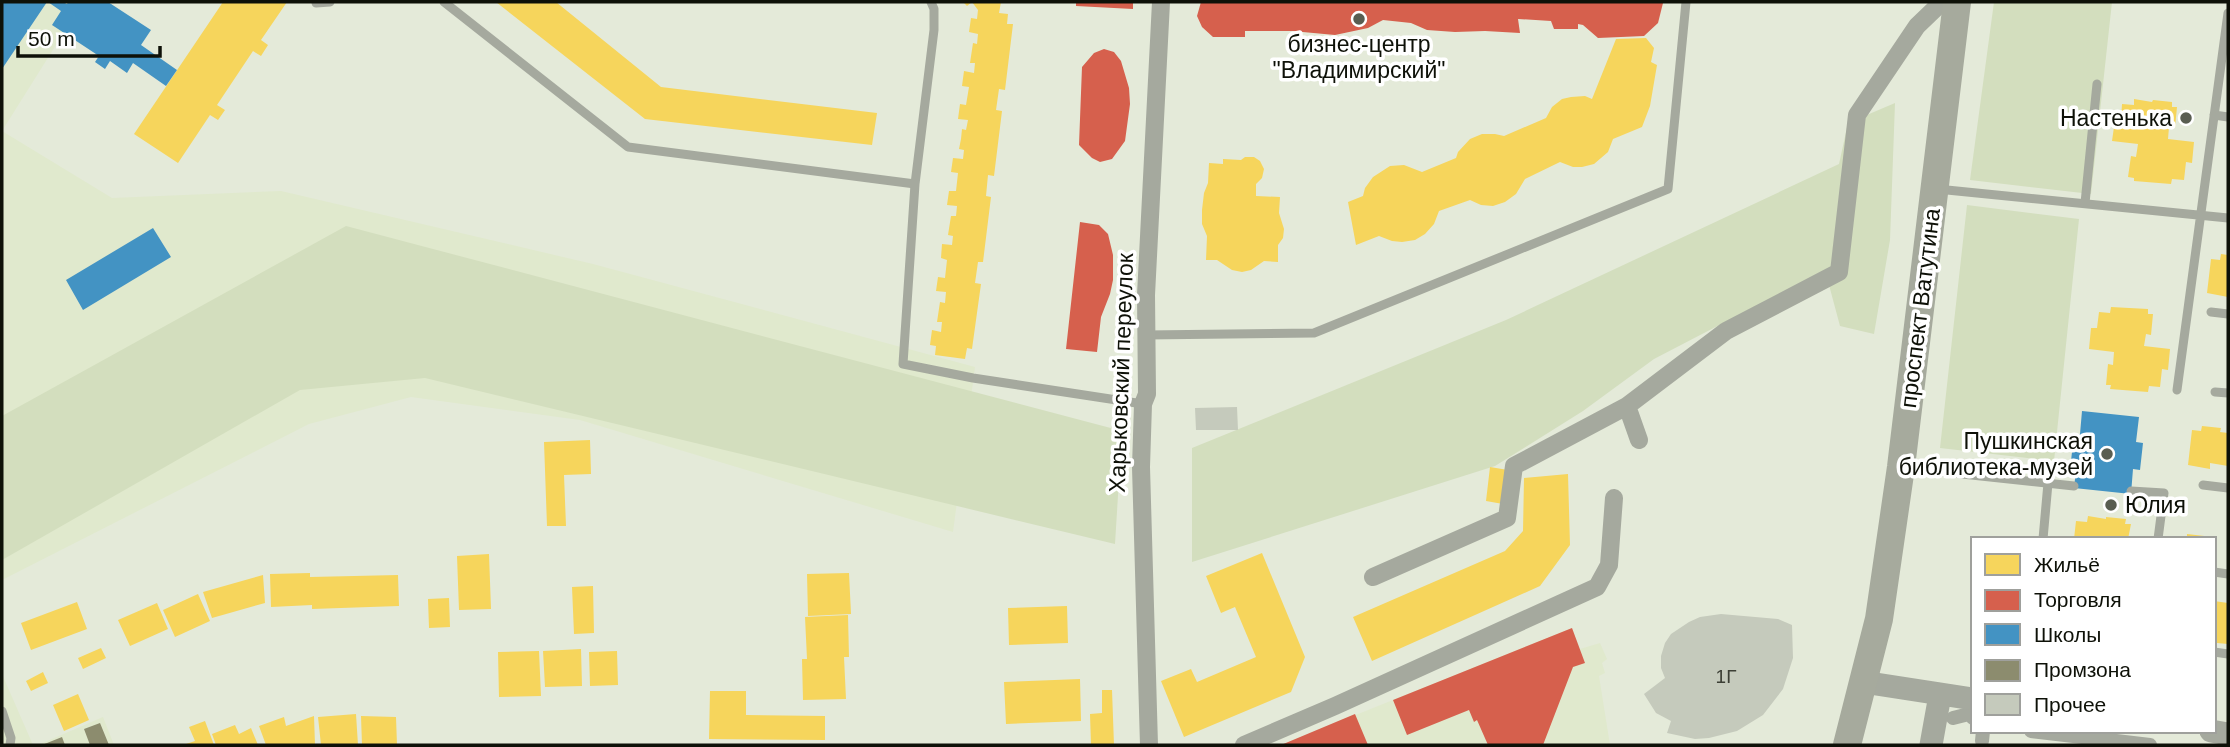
<svg xmlns="http://www.w3.org/2000/svg" width="2230" height="747" viewBox="0 0 2230 747" font-family="Helvetica,sans-serif">
<style>
.built{fill:#e0e9cd}
.green{fill:#d3debe}
.homes{fill:#f6d55c}
.shops{fill:#d6604d}
.schools{fill:#4393c3}
.industry{fill:#8c8c6e}
.building{fill:#c5cabc}
.lines{fill:none;stroke-linecap:round;stroke-linejoin:round}
.service{stroke:#a5a99e;stroke-width:9}
.pedestrian{stroke:#a5a99e;stroke-width:14}
.minor{stroke:#a5a99e;stroke-width:18}
.tertiary{stroke:#a5a99e;stroke-width:23}
.primary{stroke:#a6aa9d;stroke-width:28}
.poi-dot{fill:#595d51;stroke:#fff;stroke-width:2.5}
.labels{text-anchor:middle;dominant-baseline:central;stroke-width:7;stroke-linejoin:round;paint-order:stroke}
.number-label{font-size:19px;fill:#3c3f35}
.poi-label{font-size:23px;fill:#0e1108;stroke:#fff;text-anchor:end}
.street-label{font-size:23px;fill:#0e1108;stroke:#fff}
</style>
<rect width="100%" height="100%" fill="#e4ead9"/>
<path class="built" d="M2,2H83L2,131L112,198L281,191L593,264L975,367L953,532L580,420L411,397L309,424L2,580Z
M1572,628L1580,649L1600,643L1607,659L1602,663L1605,673L1599,676L1610,745H1281Z
M2,674L33,745H2Z
M103,717L114,745H38Z"/>
<path class="green" d="M1994,2H2112L2091,194L1970,180Z
M1895,103L1890,240L1874,334L1840,326L1825,270L1654,359L1583,411L1495,466L1192,562V448L1506,320L1839,164L1848,123Z
M1967,205L2079,219L2054,461L1940,448Z
M346,226L1122,431L1115,544L425,378L300,390L2,560V416Z"/>
<path class="homes" d="M223,2H287L261,40L268,45L261,56L253,51L217,105L225,110L218,120L210,115L178,163L134,134Z
M496,2H556L661,87L877,113L872,145L645,119Z
M963,2H1001L999,13L1008,14L1007,24H1013L1005,90L999,89L996,110L1002,111L994,176L988,175L986,196L991,197L983,262H978L975,283L981,284L972,349L967,348L965,359L935,355L936,346L930,345L932,330L941,332L942,322H937L940,302L945,303L946,292L936,291L938,277L945,278L947,260L941,258L942,244L952,245L953,236L948,235L951,216H956L957,206L947,205L949,191H956L958,173L951,172L953,158L963,159L964,150L959,149L961,139L962,129L966,130L968,120L958,119L960,104L966,105L969,87L962,86L964,71L974,73L975,63H970L973,43L977,44L978,34L969,32L971,18L977,19L978,10L972,2L967,6Z
M1646,38L1654,48L1651,62L1657,65L1650,106L1642,127L1613,139L1608,152L1594,164L1582,167H1573L1560,162L1525,179L1516,194L1505,202L1493,206L1481,205L1470,200L1439,211L1434,224L1425,234L1415,240L1402,242L1392,241L1379,236L1356,245L1348,202L1363,196L1365,188L1373,177L1390,166L1404,165L1422,172L1456,158L1458,152L1470,139L1482,134H1495L1504,136L1546,118L1552,107L1562,99L1571,97L1585,96L1592,99L1616,39Z
M2134,99L2152,102L2153,100L2172,102V107H2177L2175,128L2169,127L2168,139L2194,142L2192,163L2186,162L2184,180L2172,179L2171,184L2134,181V178L2128,177L2131,156L2136,157L2138,144L2112,141L2115,120H2121L2122,104L2134,105Z
M1245,157H1254L1260,161L1264,169L1262,178L1256,184V196L1280,197L1279,213L1284,229L1283,238L1278,245V262L1264,261L1251,270L1242,272L1232,270L1217,260H1206L1207,236L1202,224V210L1204,193L1208,183L1209,163L1223,164V159L1241,160Z
M2221,254L2228,255V297L2207,293L2211,259L2220,260Z
M2111,307L2148,309V314H2153L2151,335L2146,334L2144,346L2170,349L2168,370L2162,369L2160,387L2149,386L2148,392L2110,389L2111,385H2106L2108,364L2113,365L2114,352L2089,349L2091,328H2097L2099,312L2110,313Z
M2202,426L2221,428L2220,432L2228,433V466L2210,463V469L2188,465L2192,430L2201,431Z
M590,440L591,474L564,475L566,526H547L544,442Z
M1490,467L1508,470L1503,504L1486,501Z
M1568,474L1570,545L1540,586L1372,661L1353,617L1505,551L1523,531L1524,478Z
M2088,516L2106,519V517L2126,519L2125,524H2131L2128,539H2074L2076,521L2087,522Z
M2187,534L2213,537V539H2187Z
M1262,553L1305,657L1291,692L1184,737L1161,681L1191,669L1197,682L1256,657L1235,607L1221,613L1206,576Z
M489,554L491,609L459,610L457,556Z
M310,573V577L398,575L399,606L312,609V605L271,607L270,574Z
M849,573L851,614L808,616L807,574Z
M263,575L265,603L212,618L203,592Z
M593,586L594,633L574,634L572,587Z
M198,594L210,621L175,637L163,610Z
M449,598L450,627L429,628L428,599Z
M2214,601L2228,603V644L2217,643V638L2214,637Z
M77,602L87,629L31,650L21,623Z
M157,603L168,629L130,646L118,620Z
M1067,606L1068,643L1009,645L1008,608Z
M848,615L849,657H844L846,699L803,700L802,659H807L805,617Z
M101,648L106,658L83,669L78,658Z
M581,649L582,686L545,687L543,651Z
M539,651L541,696L499,697L498,652Z
M617,651L618,685L590,686L589,652Z
M43,672L48,683L31,691L26,681Z
M1080,679L1081,721L1006,724L1004,682Z
M1102,690H1112L1114,745H1091L1090,714L1102,713Z
M710,691H746V715L825,716V740L709,739Z
M78,694L89,720L64,731L53,705Z
M356,714L358,745H321L318,717Z
M314,716L315,745H266L259,726L284,717L286,726Z
M361,716L396,717L397,745H362Z
M205,721L214,745H183L195,741L189,727Z
M235,725L239,734L251,728L258,745H216L212,734Z"/>
<path class="shops" d="M1076,2H1133V9L1076,6Z
M1201,2H1662L1663,3L1658,23L1644,36L1598,38L1583,25L1578,24V29H1554L1551,21L1518,19L1520,33L1485,31L1455,32L1427,30L1411,23L1383,20L1368,28L1335,35L1292,31H1245V37H1213L1202,27L1197,16Z
M1104,49L1114,52L1121,61L1129,88L1130,104L1125,141L1112,159L1100,162L1092,158L1079,145L1082,67L1094,53Z
M1080,222L1099,225L1108,234L1113,255V280L1110,294L1101,317L1097,352L1066,349Z
M1572,628L1585,663L1573,667L1543,745H1488L1477,720L1474,722L1469,710L1407,735L1393,700Z
M1355,714L1368,745H1281Z"/>
<path class="schools" d="M2,2H47L2,69Z
M48,2H63L67,4L68,2H108L151,30L141,45L177,70L166,86L133,63L127,73L110,61L105,69L95,62L99,56L52,25L61,11Z
M153,228L171,257L83,310L66,280Z
M2082,411L2139,417L2136,442L2143,443L2140,470L2133,469L2131,494L2074,488L2077,461H2071L2074,434H2080Z"/>
<path class="industry" d="M100,723L109,745H90L84,729Z
M62,737L65,745H42Z"/>
<path class="building" d="M1237,407L1238,430H1196L1195,408Z
M1721,614L1778,619L1792,625L1793,658L1783,689L1763,715L1737,731L1709,738L1695,739L1667,733L1671,721L1656,713L1644,694L1665,678L1661,668V656L1665,643L1671,634L1689,622L1700,617Z"/>
<g class="lines">
<path class="service" d="M444,2L628,147L915,184
M931,2L934,9V30L915,184L903,364L973,378L1143,404
M316,3L330,2
M2214,115L2228,117
M1937,189L2228,218
M2085,203L2097,84
M2211,312L2228,314
M1146,335L1314,333L1668,189L1686,2
M2177,390L2228,13
M2215,392L2228,393
M1906,468L2074,486
M2203,485L2228,488
M2131,491L2164,493L2158,539
M2043,539L2048,483
M2214,572L2228,574
M2214,652L2228,654
M2,711L11,738L10,745"/>
<path class="pedestrian" d="M1953,718L1969,714L1973,718
M2031,731L2150,745
M1982,741L1983,731"/>
<path class="minor" d="M1639,440L1627,406L1726,331L1839,272L1857,115L1917,26L1942,2
M1373,577L1507,518L1514,466L1627,406
M1149,745L1141,467L1143,404L1147,394L1146,295L1161,2
M1244,745L1335,706L1597,587L1609,565L1614,498"/>
<path class="tertiary" d="M1863,682L1973,699
M2211,731L2228,734
M1931,745L1940,695"/>
<path class="primary" d="M1847,745L1879,619L1901,467L1957,2"/>
</g>
<g class="poi-dot">
<circle cx="1359" cy="19" r="7"/>
<circle cx="2186" cy="118" r="7"/>
<circle cx="2107" cy="454" r="7"/>
<circle cx="2111" cy="505" r="7"/>
</g>
<g class="labels">
<g class="number-label">
<text x="1726" y="676">1Г</text>
</g>
<g class="poi-label">
<text x="1359" y="44" text-anchor="middle">бизнес-центр<tspan x="1359" dy="26">"Владимирский"</tspan></text>
<text x="2172" y="118">Настенька</text>
<text x="2093" y="441">Пушкинская<tspan x="2093" dy="26">библиотека-музей</tspan></text>
<text x="2125" y="505" text-anchor="start">Юлия</text>
</g>
<g class="street-label">
<text transform="translate(1920 308) rotate(-83)">проспект Ватутина</text>
<text transform="translate(1121 373) rotate(-88)">Харьковский переулок</text>
</g>
</g>
<rect width="2230" height="747" fill="none" stroke="#0e1108" stroke-width="7"/>
<rect x="1971" y="537" width="245" height="196" fill="#ffffff" stroke="#9fa09c" stroke-width="2"/>
<rect x="1985" y="554" width="35" height="21" fill="#f6d55c" stroke="#9fa09c" stroke-width="2"/>
<text x="2034" y="572" font-size="21" fill="#0e1108">Жильё</text>
<rect x="1985" y="590" width="35" height="21" fill="#d6604d" stroke="#9fa09c" stroke-width="2"/>
<text x="2034" y="607" font-size="21" fill="#0e1108">Торговля</text>
<rect x="1985" y="624" width="35" height="21" fill="#4393c3" stroke="#9fa09c" stroke-width="2"/>
<text x="2034" y="642" font-size="21" fill="#0e1108">Школы</text>
<rect x="1985" y="660" width="35" height="21" fill="#8c8c6e" stroke="#9fa09c" stroke-width="2"/>
<text x="2034" y="677" font-size="21" fill="#0e1108">Промзона</text>
<rect x="1985" y="694" width="35" height="21" fill="#c5cabc" stroke="#9fa09c" stroke-width="2"/>
<text x="2034" y="712" font-size="21" fill="#0e1108">Прочее</text>
<path d="M18 46v10h142v-10" fill="none" stroke="#0e1108" stroke-width="3.5"/>
<text x="28" y="46" font-size="21" fill="#0e1108" stroke="#ffffff" stroke-width="5" paint-order="stroke">50 m</text>
</svg>
